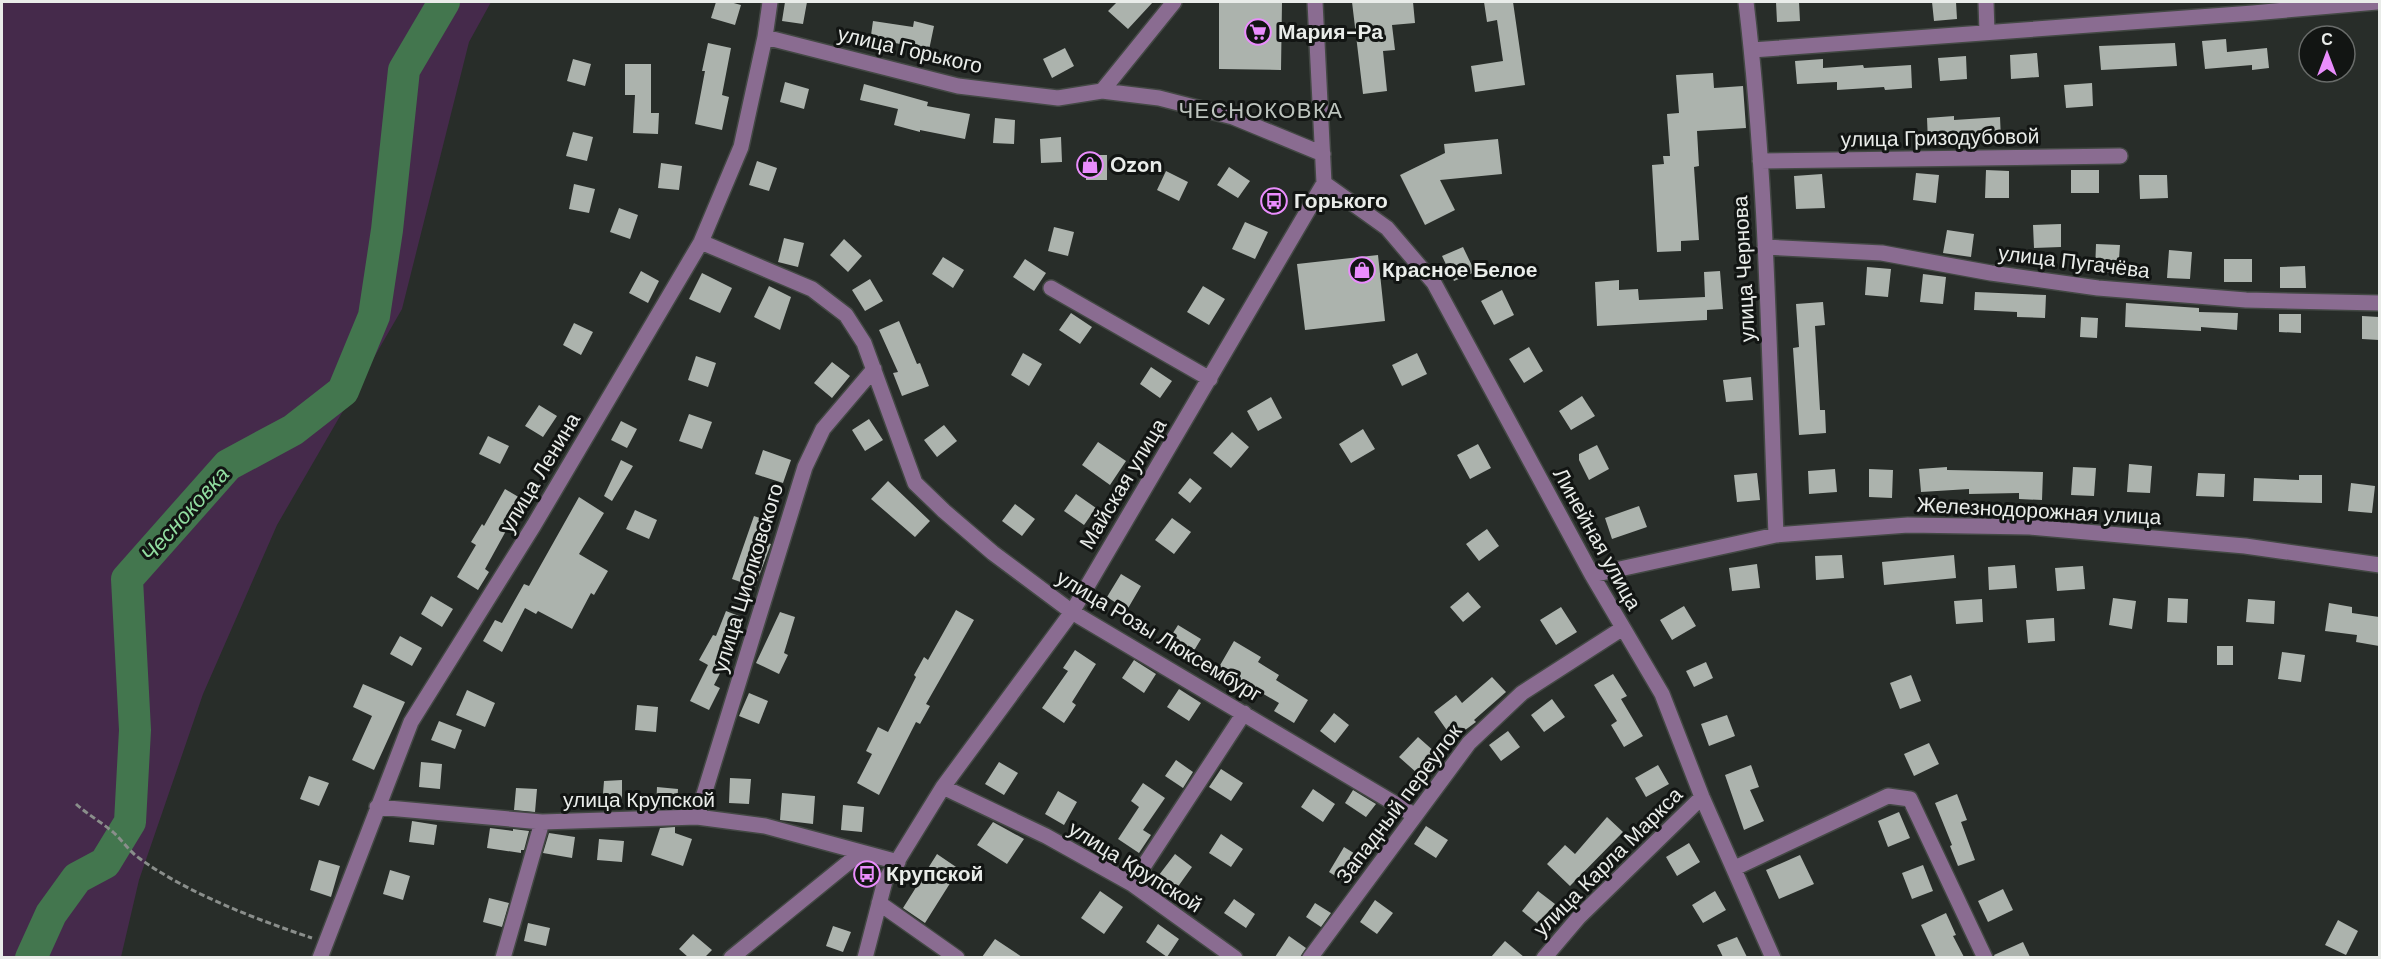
<svg xmlns="http://www.w3.org/2000/svg" width="2381" height="959" viewBox="0 0 2381 959" font-family="'DM Sans',sans-serif">
<style>
.green{fill:#452a4b}
.lines{fill:none;stroke-linecap:round;stroke-linejoin:round}
.river{stroke:#43764e;stroke-width:32}
.building{fill:#acb3ad}
.minor-casing{stroke:#434844;stroke-width:18}
.path{stroke:#8a8e8b;stroke-width:3;stroke-dasharray:6 3;stroke-linecap:butt}
.minor{stroke:#8a6c91;stroke-width:15}
.labels{text-anchor:middle;dominant-baseline:central;stroke-width:6;stroke-linejoin:round;paint-order:stroke}
.poi-label{font-size:21px;font-weight:bold;fill:#e9ece9;stroke:#121513;text-anchor:start}
.street-label{font-size:21px;fill:#e9ece9;stroke:#121513}
.neighbourhood-label{font-size:22px;letter-spacing:1.5px;fill:#bdc4be;stroke:#121513}
.water-label{font-size:22px;font-style:italic;fill:#91dda0;stroke:#121513}
</style>
<rect width="100%" height="100%" fill="#282d29"/>
<path class="green" d="M2,2H491L469,42L402,309L277,525L203,694L139,880L121,957H2Z"/>
<g class="lines">
<path class="river" d="M31,958L51,914L77,878L105,863L130,822L135,730L127,579L228,465L293,430L343,391L374,316L387,230L404,70L444,2"/>
</g>
<path class="building" d="M716,2H730L741,5L735,25L711,18Z
M785,2H807L803,24L782,21Z
M1117,2H1153L1128,29L1108,11Z
M1219,2H1282L1281,70L1219,69Z
M1352,2H1413L1415,23L1392,25L1395,50L1383,51L1387,91L1363,94Z
M1484,2H1513L1525,85L1475,92L1471,66L1503,61L1497,20L1487,22Z
M1776,2H1799L1800,21L1777,22Z
M1932,2H1956L1957,19L1934,21Z
M873,21L913,27L914,21L934,26L929,50L895,43L894,46L870,42Z
M2226,39L2227,52L2267,48L2269,68L2252,70V65L2205,69L2202,41Z
M708,43L731,48L722,95L729,97L722,130L695,124L705,71H702Z
M2175,43L2177,66L2101,70L2099,46Z
M1065,48L1074,66L1052,78L1043,59Z
M2037,53L2039,77L2011,79L2010,55Z
M1966,56L1967,79L1940,81L1938,58Z
M573,59L591,64L585,86L567,81Z
M1823,59V68L1863,65L1864,68L1911,65L1912,88L1885,90L1884,87L1837,90V82L1797,84L1795,61Z
M625,64H651V113H659L658,134L633,133L635,95H625Z
M1713,73L1714,88L1743,86L1746,128L1697,131L1699,166L1694,167L1699,240L1681,241V251L1657,252L1652,165L1664,164L1663,156H1670L1667,114L1679,113L1676,75Z
M785,82L809,89L804,109L780,102Z
M2092,83L2093,106L2066,108L2064,85Z
M864,84L928,102L927,106L970,114L965,139L920,130V132L894,125L898,109L860,100Z
M1954,116V120L2000,117L2001,140L1974,142L1973,138L1928,142L1927,118Z
M995,118L1015,120L1014,144L993,143Z
M573,132L593,137L587,161L566,156Z
M1061,137L1062,162L1041,163L1040,139Z
M1498,139L1502,174L1440,180L1455,210L1425,225L1400,175L1445,153L1444,144Z
M1086,155H1107V180H1086Z
M757,161L777,168L769,191L749,185Z
M661,163L682,166L679,190L658,188Z
M1229,167L1250,181L1238,198L1217,185Z
M1986,170L2009,171V198H1985Z
M2071,170H2099V193H2071Z
M1166,171L1188,182L1179,201L1157,190Z
M1916,173L1939,175L1936,203L1913,200Z
M1822,174L1825,208L1796,209L1794,176Z
M2139,175H2167L2168,198L2140,199Z
M574,184L595,189L589,213L569,209Z
M619,208L638,215L630,239L610,232Z
M1245,222L1268,232L1255,259L1232,249Z
M2061,224V247L2034,248L2033,225Z
M1054,227L1074,232L1068,256L1048,251Z
M1947,230L1974,234L1971,257L1943,253Z
M784,238L804,243L798,267L778,262Z
M844,239L862,256L848,272L830,255Z
M2096,244L2120,245L2118,273L2095,272Z
M1463,247L1475,272L1454,281L1442,256Z
M2169,250L2192,252L2190,279L2167,278Z
M1378,255L1385,321L1305,330L1297,264Z
M943,257L964,270L953,288L932,274Z
M1025,259L1046,273L1034,291L1013,277Z
M2224,259H2252V282H2224Z
M2305,266L2306,288H2280V267Z
M1867,267L1891,269L1888,297L1865,295Z
M641,271L659,281L648,303L629,293Z
M1720,271L1723,309L1707,310V320L1597,326L1595,282L1619,280V290L1638,289L1639,300L1705,297L1704,272Z
M702,273L732,288L720,313L689,299Z
M1923,274L1946,277L1943,304L1920,302Z
M870,279L883,301L865,311L852,290Z
M769,286L791,297L780,330L754,317Z
M1203,286L1225,299L1209,325L1187,312Z
M1502,290L1514,315L1494,325L1481,301Z
M1975,292L2046,295L2045,318L2017,317V312L1974,310Z
M1823,302L1825,325L1815,326L1820,410H1825L1826,433L1799,435L1793,348L1799,347L1796,304Z
M2126,303L2199,308V312L2238,313L2237,330L2201,327V331L2125,327Z
M1071,313L1092,327L1080,344L1059,330Z
M2279,314H2301V333L2279,332Z
M2362,316L2379,317V340L2362,339Z
M2081,317L2098,318L2097,338L2080,337Z
M899,321L917,364L920,363L929,386L902,396L893,373L898,372L879,330Z
M574,323L593,332L581,355L563,345Z
M1529,347L1543,371L1524,383L1509,359Z
M1023,353L1042,364L1029,386L1011,375Z
M1417,353L1427,374L1402,386L1392,365Z
M696,356L716,363L708,387L688,380Z
M832,362L850,376L832,398L814,383Z
M1151,367L1172,381L1160,398L1140,384Z
M1751,377L1753,400L1726,402L1723,380Z
M1582,396L1595,416L1571,430L1559,411Z
M1271,397L1282,418L1258,431L1247,411Z
M539,405L557,416L543,437L525,426Z
M689,414L712,422L702,449L679,441Z
M869,419L883,440L865,451L852,430Z
M621,421L637,429L627,448L611,440Z
M944,425L957,441L937,457L924,440Z
M1363,429L1375,449L1351,463L1339,444Z
M1232,432L1249,447L1231,468L1213,453Z
M488,436L509,446L500,464L479,454Z
M1098,442L1126,461L1110,485L1082,465Z
M1478,444L1491,468L1470,479L1457,455Z
M1597,445L1609,469L1589,480L1579,460V454Z
M763,450L791,460L783,483L755,474Z
M621,460L633,466L612,501L604,496Z
M2129,464L2152,466L2150,493L2127,492Z
M1947,467V470L2043,472L2042,500L2019,499V493L1969,494V489L1921,492L1919,469Z
M2073,467L2096,468L2094,496L2071,495Z
M1835,469L1837,492L1809,494L1808,471Z
M1869,469L1893,470L1892,498L1869,497Z
M1757,473L1760,500L1737,502L1734,475Z
M2198,473L2225,474L2224,497L2196,496Z
M2299,475H2322V503L2253,501L2254,478L2299,480Z
M1190,478L1202,488L1190,503L1178,493Z
M888,481L930,521L915,537L871,499Z
M2351,483L2375,486L2372,513L2348,511Z
M505,489L527,502L516,520L513,518L485,569L489,572L478,590L457,577L476,545L471,542L482,524L484,526Z
M1076,494L1096,508L1084,525L1064,511Z
M579,497L604,513L579,554L608,571L594,595L591,593L572,629L538,611L536,614L525,608L502,652L483,641L495,620L502,623L524,584L529,586Z
M1015,504L1035,519L1022,536L1002,521Z
M1639,506L1647,527L1612,539L1605,518Z
M635,510L657,520L649,539L626,529Z
M754,516L774,523L767,543L771,544L755,587L732,579Z
M1172,518L1191,532L1174,554L1155,540Z
M1487,529L1499,546L1479,561L1466,544Z
M1842,555L1844,578L1816,580L1815,556Z
M1954,555L1956,578L1884,585L1882,562Z
M1757,564L1760,588L1732,591L1729,568Z
M2015,565L2017,588L1989,590L1988,567Z
M2083,566L2085,589L2057,591L2055,568Z
M1121,574L1141,586L1127,610L1107,597Z
M1468,592L1481,607L1463,622L1450,607Z
M431,596L453,609L442,627L421,614Z
M2113,598L2136,601L2132,629L2109,625Z
M2168,598L2188,599L2187,623L2167,622Z
M1982,599L1983,622L1956,624L1954,601Z
M2248,599L2275,601L2274,624L2246,622Z
M2329,603L2352,607V613L2379,617V646L2356,642L2357,635L2325,631Z
M1684,606L1696,626L1672,640L1660,620Z
M1561,607L1577,632L1556,645L1540,620Z
M956,610L974,620L926,704L930,706L920,724L916,722L879,795L857,783L872,754L866,751L878,727L888,732L916,677L914,675L924,657L928,660Z
M726,611L744,618L733,645L734,646L714,685L720,688L709,710L690,701L708,665L699,660L713,635L716,636Z
M780,612L795,617L784,653L788,655L779,674L756,663Z
M2054,618L2055,641L2028,643L2026,620Z
M1178,625L1201,639L1189,659L1166,644Z
M400,636L422,648L412,666L390,654Z
M1234,641L1261,657L1258,662L1279,675L1276,680L1308,700L1294,723L1274,711L1279,703L1246,684L1242,689L1215,674Z
M2217,646H2233V665H2217Z
M1075,650L1096,664L1072,702L1076,705L1064,723L1042,708L1068,671L1063,668Z
M2282,652L2305,655L2301,682L2278,679Z
M1134,660L1156,674L1144,693L1122,678Z
M1706,662L1713,678L1694,687L1686,671Z
M1613,674L1627,696L1621,699L1643,736L1624,747L1611,725L1617,721L1594,685Z
M1911,675L1921,701L1900,709L1890,683Z
M1492,677L1506,692L1474,720L1476,722L1453,739L1434,712L1456,695L1462,703Z
M363,684L405,702L374,770L352,760L372,716L353,707Z
M1179,689L1201,703L1189,721L1167,707Z
M467,690L495,703L485,727L456,715Z
M749,693L768,701L759,724L739,716Z
M1552,699L1565,717L1544,732L1531,715Z
M637,705L658,707L656,732L635,730Z
M1334,713L1349,725L1335,743L1320,731Z
M1727,715L1735,736L1709,746L1701,724Z
M439,721L462,730L455,749L431,740Z
M1508,731L1520,747L1501,761L1489,745Z
M1418,737L1435,752L1417,773L1399,757Z
M1929,743L1939,764L1914,776L1904,754Z
M1176,760L1193,772L1183,788L1165,776Z
M421,762L442,764L440,789L419,787Z
M999,762L1018,773L1004,795L985,784Z
M1658,765L1669,784L1646,797L1635,778Z
M1751,765L1759,787L1750,790L1764,821L1744,830L1725,775Z
M1221,769L1243,783L1231,801L1209,787Z
M309,776L329,783L319,806L300,799Z
M730,778L751,779L749,804L729,803Z
M622,780V806H602L604,781Z
M1143,783L1165,798L1143,830L1151,835L1139,853L1118,839L1139,807L1131,801Z
M657,787L678,789L677,808L656,809Z
M516,788L537,789L535,812L514,810Z
M1313,789L1335,804L1323,822L1301,807Z
M1353,790L1376,804L1366,817L1345,803Z
M1058,791L1077,802L1064,825L1045,814Z
M782,793L815,796L813,824L780,820Z
M1957,794L1967,820L1961,822L1975,860L1958,866L1950,846L1952,845L1935,803Z
M843,805L864,807L862,832L841,830Z
M1899,812L1910,838L1888,847L1878,821Z
M1607,817L1623,832L1570,886L1547,864L1565,845L1575,854Z
M412,821L437,825L434,845L409,842Z
M993,822L1024,839L1007,864L977,845Z
M1426,826L1448,840L1436,858L1414,844Z
M675,827V833L692,839L683,866L651,855L660,828Z
M490,828L513,831V829L529,831L524,850H521V853L487,848Z
M549,833L575,837L572,858L543,853Z
M1221,834L1243,849L1231,867L1209,853Z
M599,839L624,841L622,862L597,860Z
M1689,843L1700,862L1677,876L1666,857Z
M1344,847L1365,860L1350,885L1329,872Z
M937,854L959,869L925,923L903,908Z
M1175,854L1192,867L1177,888L1159,875Z
M1800,855L1814,884L1779,899L1766,870Z
M319,860L340,866L331,897L310,890Z
M1923,865L1933,891L1912,899L1902,873Z
M390,870L410,876L403,900L383,894Z
M2003,889L2013,910L1988,922L1978,901Z
M1100,891L1123,907L1104,934L1081,918Z
M1538,891L1555,904L1539,925L1522,911Z
M1715,891L1726,910L1703,923L1692,905Z
M489,898L509,903L502,927L483,922Z
M1234,899L1255,914L1246,928L1224,913Z
M1375,900L1393,913L1377,934L1360,922Z
M1315,903L1331,913L1321,927L1306,917Z
M1946,913L1956,935L1953,936L1964,957H1936L1921,925Z
M2338,920L2358,931L2346,955L2325,945Z
M528,923L550,928L546,946L524,941Z
M1158,924L1179,939L1167,957L1146,942Z
M833,926L851,932L843,952L826,946Z
M693,934L712,950L705,957H688L679,949Z
M1289,936L1306,948L1300,957H1275Z
M1737,937L1747,957H1723L1717,945Z
M995,939L1022,957H982Z
M1505,941L1524,957H1491Z
M2023,942L2030,957H1995L1994,955Z"/>
<g class="lines">
<g class="minor-casing">
<path id="minor" d="M1746,2C1767,178 1769,357 1776,535
M1986,2L1987,32
M765,37L958,86L1058,98L1102,91L1159,98L1233,117L1323,154
M1752,50L2253,13L2377,2
M1102,91L1174,2
M1760,161L2120,156
M1324,183L1387,228L1434,283L1592,575L1662,694L1702,797L1773,958
M701,242L812,289L846,315L864,343L915,483L944,511L993,553L1072,612L1414,815
M1765,247L1882,253L1991,273L2098,288L2246,300L2380,303
M1051,288L1210,379
M1592,575L1776,535L1908,525L2030,527L2245,546L2380,565
M943,787L1046,836L1132,884L1235,958
M377,807L542,822L697,817L765,826L898,862
M697,817L805,467L823,429L874,369
M1735,868L1888,796L1910,799L1985,958
M1132,884L1244,713
M879,903L957,958
M320,958L411,722L534,525L701,242L741,147L765,37L770,2
M503,958L542,822
M731,958L860,853
M865,958L885,881L943,787L1072,612L1324,183L1315,2
M1310,958L1469,743L1522,693L1623,628
M1544,958L1579,917L1702,797"/>
</g>
<path class="path" d="M76,804C87,814 101,822 113,832C122,840 129,851 139,858C187,893 255,919 312,938"/>
<use href="#minor" class="minor"/>
</g>
<defs>
<g id="supermarket-ring" transform="scale(1.35)"><circle r="9.5" fill="#121513" stroke="#ea8dfd" stroke-width="1.5"/><path d="M-6-5.5h2.5l.6 2H6L4.5 2H-2.5L-4.4-4H-6ZM-1.5 3.2a1.3 1.3 0 1 0 .1 0ZM3 3.2a1.3 1.3 0 1 0 .1 0Z" fill="#ea8dfd"/></g>
<g id="shop-ring" transform="scale(1.35)"><circle r="9.5" fill="#121513" stroke="#ea8dfd" stroke-width="1.5"/><path d="M-5-2.5h2.3a2.7 3.5 0 0 1 5.4 0H5L5.5 6h-11ZM-1.5-2.5h3a1.5 2.3 0 0 0-3 0Z" fill="#ea8dfd"/></g>
<g id="bus-ring" transform="scale(1.35)"><circle r="9.5" fill="#121513" stroke="#ea8dfd" stroke-width="1.5"/><path d="M-5-6H5V4H4V6H2V4H-2V6H-4V4H-5ZM-3.5-4V0h7V-4ZM-3.5 1.2v1.5H-2V1.2ZM2 1.2v1.5H3.5V1.2Z" fill="#ea8dfd"/></g>
</defs>
<g fill-rule="evenodd">
<use href="#supermarket-ring" x="1258" y="32"/>
<use href="#shop-ring" x="1090" y="165"/>
<use href="#bus-ring" x="1274" y="201"/>
<use href="#shop-ring" x="1362" y="270"/>
<use href="#bus-ring" x="867" y="874"/>
</g>
<g class="labels">
<g class="poi-label">
<text x="1278" y="32">Мария-Ра</text>
<text x="1110" y="165">Ozon</text>
<text x="1294" y="201">Горького</text>
<text x="1382" y="270">Красное Белое</text>
<text x="886" y="874">Крупской</text>
</g>
<g class="street-label">
<text transform="translate(910 50) rotate(13)">улица Горького</text>
<text transform="translate(1940 138) rotate(-1)">улица Гризодубовой</text>
<text transform="translate(2074 262) rotate(7)">улица Пугачёва</text>
<text transform="translate(1744 269) rotate(-93)">улица Чернова</text>
<text transform="translate(540 473) rotate(-59)">улица Ленина</text>
<text transform="translate(1123 484) rotate(-59)">Майская улица</text>
<text transform="translate(2039 511) rotate(3)">Железнодорожная улица</text>
<text transform="translate(1597 539) rotate(61)">Линейная улица</text>
<text transform="translate(748 578) rotate(-73)">улица Циолковского</text>
<text transform="translate(1159 636) rotate(31)">улица Розы Люксембург</text>
<text x="639" y="800">улица Крупской</text>
<text transform="translate(1399 804) rotate(-53)">Западный переулок</text>
<text transform="translate(1608 862) rotate(-45)">улица Карла Маркса</text>
<text transform="translate(1135 867) rotate(32)">улица Крупской</text>
</g>
<g class="neighbourhood-label">
<text x="1261" y="110">ЧЕСНОКОВКА</text>
</g>
<g class="water-label">
<text transform="translate(185 514) rotate(-48)">Чесноковка</text>
</g>
</g>
<rect width="2381" height="959" fill="none" stroke="#e9ece9" stroke-width="6"/>
<g transform="translate(2327 54)"><circle r="28" fill="#121513" stroke="#686b69" stroke-width="1.5"/>
<path d="M0-4.5L10 22L0 15L-10 22Z" fill="#ea8dfd"/>
<text y="-9" font-size="16" font-weight="bold" text-anchor="middle" fill="#e9ece9">С</text>
</g>
</svg>
